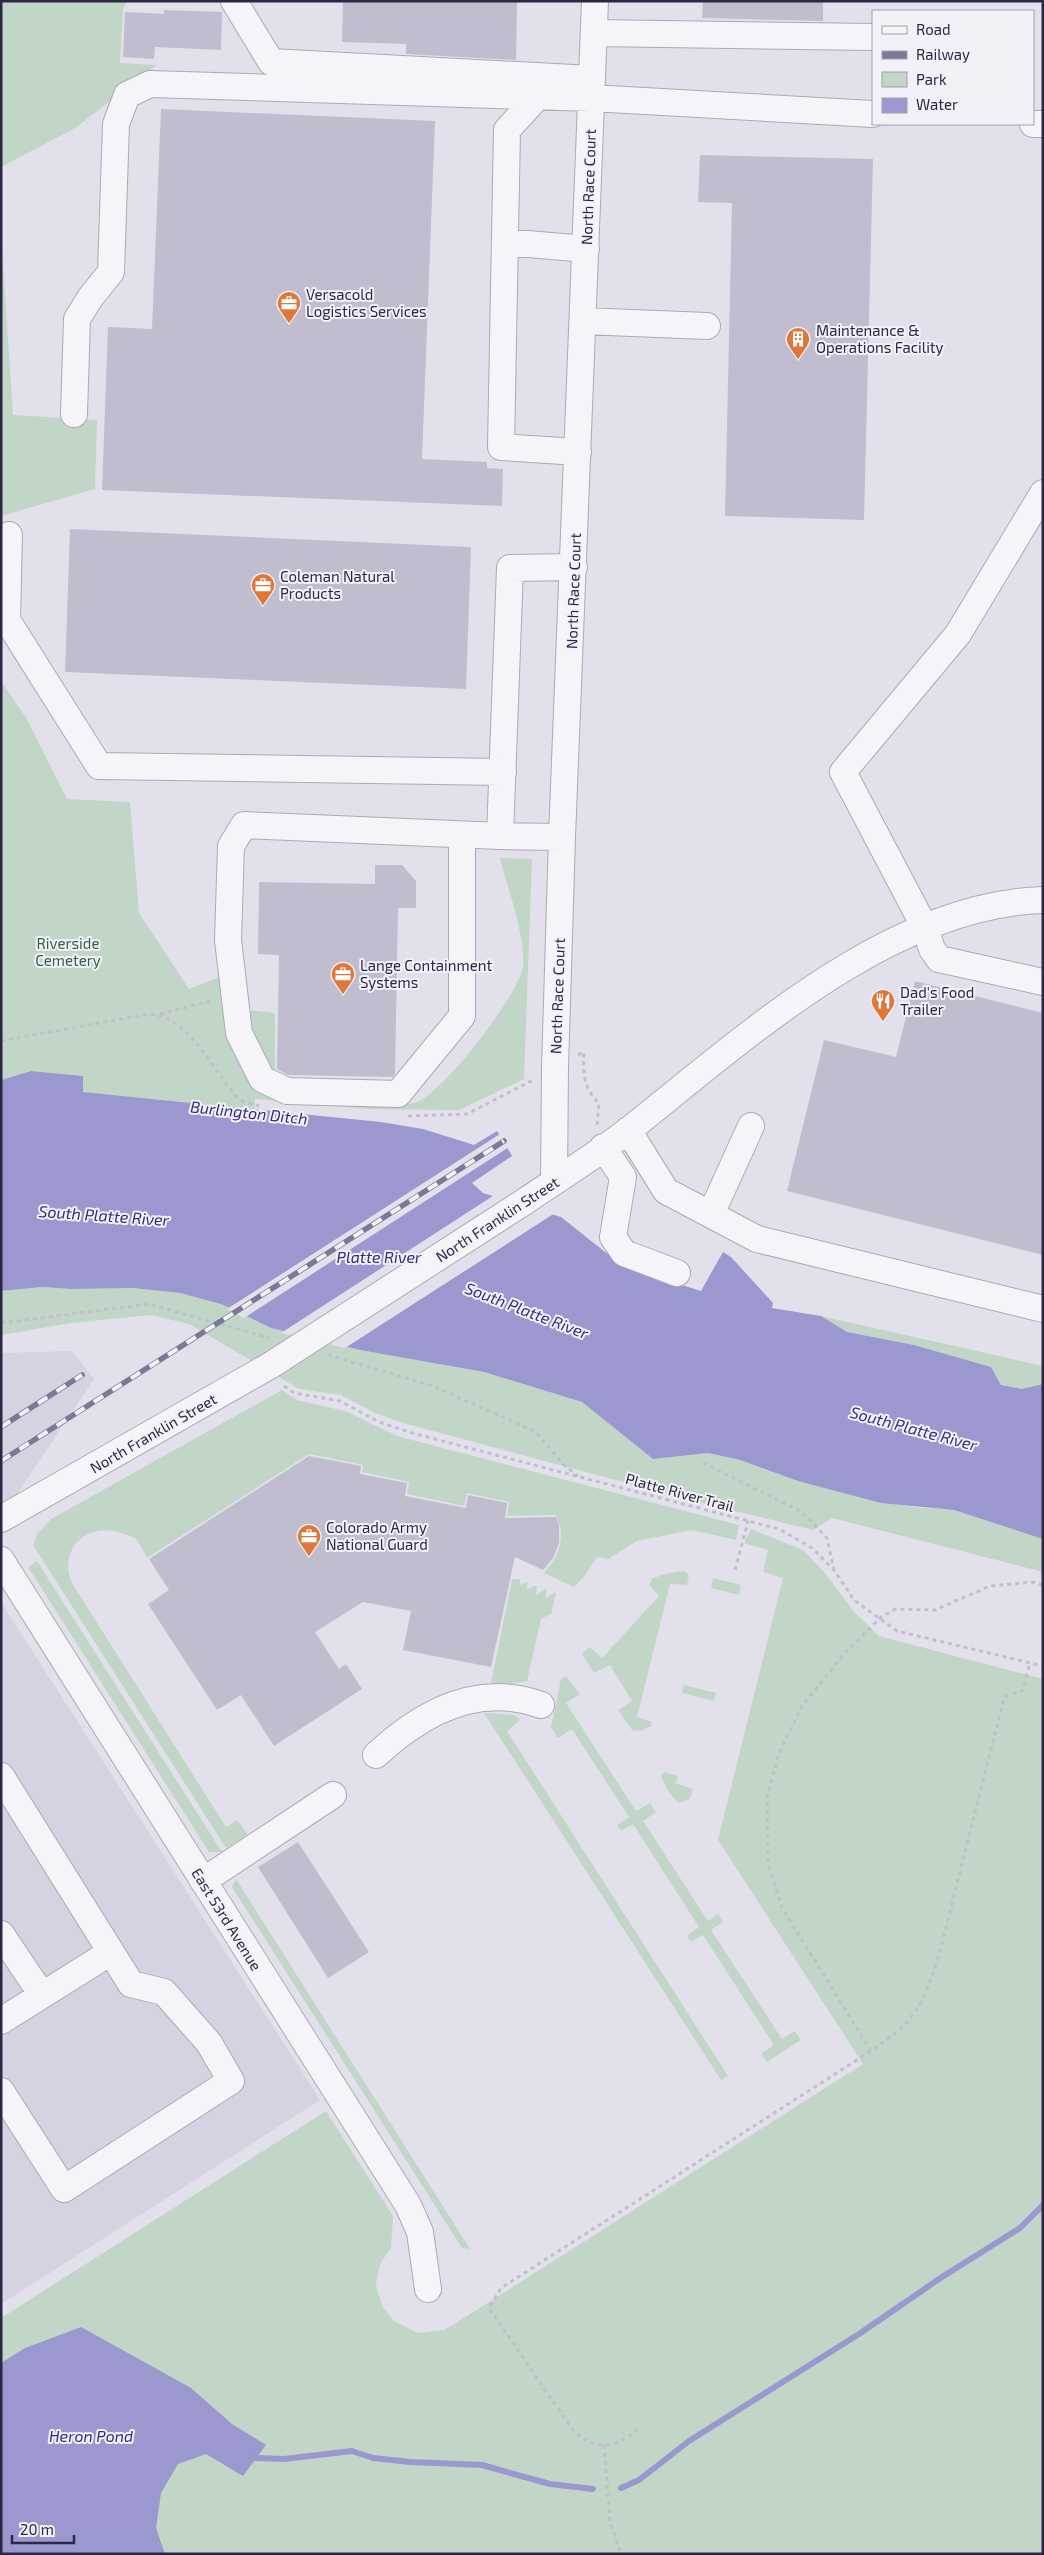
<svg xmlns="http://www.w3.org/2000/svg" width="1044" height="2555" viewBox="0 0 1044 2555" font-family="'Exo 2',sans-serif">
<style>
.built{fill:#d5d2e1}
.green{fill:#c1d6c7}
.water{fill:#9b98cf}
.pier{fill:#e2e1eb}
.lines{fill:none;stroke-linecap:round;stroke-linejoin:round}
.stream{stroke:#9b98cf;stroke-width:6}
.building{fill:#c0bdcf}
.minor-casing{stroke:#aba9b9;stroke-width:28}
.path{stroke:#c1bfca;stroke-width:3;stroke-dasharray:4 4;stroke-linecap:butt}
.minor{stroke:#f5f4f9;stroke-width:26}
.rail-casing{stroke:#7d7897;stroke-width:5.5}
.rail{stroke:#f2f1f8;stroke-width:4;stroke-dasharray:11;stroke-linecap:butt}
.minor-bridge-casing{stroke:#aba9b9;stroke-width:28;stroke-linecap:butt}
.minor-bridge{stroke:#f5f4f9;stroke-width:26}
.labels{text-anchor:middle;dominant-baseline:central;stroke-width:4;stroke-linejoin:round;paint-order:stroke}
.street-label{font-size:15px;fill:#2c2745;stroke:#f2f1f8}
.poi-label{font-size:15px;fill:#2c2745;stroke:#f2f1f8;text-anchor:start}
.park-label{font-size:15px;fill:#336343;stroke:#f2f1f8}
.water-label{font-size:16px;font-style:italic;fill:#332c7e;stroke:#f2f1f8}
</style>
<rect width="100%" height="100%" fill="#e2e1eb"/>
<path class="built" d="M72,1351L94,1379L1,1518V1353Z
M1,1602L320,2100L1,2304Z"/>
<path class="green" d="M1,1H127L123,9L120,63L157,65L75,128L1,167Z
M1,235L13,415L97,420L95,489L1,516Z
M1,681L27,719L67,799L130,802L139,913L189,989L225,975L255,1087C306,1095 363,1111 414,1103C439,1099 521,992 523,966C525,933 508,890 500,858L532,859L524,1079L459,1110L368,1109L255,1099V1109L82,1092V1076L31,1071L1,1080Z
M246,1010L275,1013V1079L252,1045Z
M42,1287L72,1289L133,1288L180,1293L221,1304L271,1328L360,1350L484,1372L582,1402L653,1459L708,1453L740,1460L798,1481L911,1507L954,1510L1043,1539V1572L832,1518L813,1530L694,1501L403,1423L375,1413L341,1395L299,1389L189,1324L151,1315L72,1323L1,1335V1291Z
M821,1316L1043,1366V1384L1022,1389L1001,1385L991,1367L914,1345L847,1332Z
M282,1390L297,1400L345,1411L397,1436L739,1525L736,1540L692,1530L637,1541L608,1559L597,1557L586,1574L574,1587L544,1573C560,1556 566,1536 556,1515L507,1516L509,1502L467,1493L464,1506L407,1494L409,1482L362,1472L363,1465L309,1454L147,1558C144,1553 140,1543 135,1538C132,1536 127,1535 124,1534C90,1520 57,1547 72,1583L226,1827L237,1820L248,1835L226,1848L33,1545L37,1534L51,1519Z
M751,1529L803,1550L825,1573L855,1613L879,1636L1043,1679V2554H1V2318L326,2111L393,2216L391,2248L380,2264L376,2282L377,2290L383,2307L394,2321L418,2333L444,2330L456,2323L863,2064L718,1840L783,1578L763,1572L768,1550L744,1543Z
M37,1561L222,1852H209L28,1567Z
M684,1571L689,1575L687,1585L670,1584L637,1717L652,1722L651,1726L642,1731L632,1730L618,1710L632,1701L610,1665L594,1673L582,1654L590,1647L602,1658L659,1596L649,1585L653,1578L669,1573Z
M713,1578L741,1585L739,1595L711,1588Z
M512,1579H520V1585L528,1582L527,1590L537,1585L536,1595L547,1588L545,1598L556,1592L551,1614L541,1619L527,1681L490,1688Z
M566,1676L580,1694L566,1703L636,1811L650,1803L656,1812L643,1821L708,1921L718,1914L723,1922L711,1930L782,2039L795,2031L801,2040L767,2062L761,2054L774,2045L703,1935L691,1942L687,1936L699,1927L633,1824L621,1831L617,1825L629,1817L572,1729L558,1738L551,1727L561,1679Z
M684,1685L716,1693L714,1701L682,1693Z
M484,1713L514,1715L520,1720L507,1731L728,2076L721,2080Z
M664,1772L678,1776L676,1783L693,1789L690,1799L679,1803C671,1797 664,1785 661,1776Z
M236,1879L470,2249L462,2248L232,1887Z"/>
<path class="water" d="M31,1071L83,1076V1092L381,1122L423,1129L474,1145L497,1131L512,1156L472,1183L483,1193L561,1217L624,1267L701,1291L723,1252L731,1257L773,1303L772,1308L821,1316L847,1332L914,1345L991,1367L1001,1385L1022,1389L1043,1384V1539L954,1510L881,1503L798,1481L740,1460L708,1453L653,1459L582,1402L484,1372L360,1350L271,1328L221,1304L180,1293L133,1288L72,1289L42,1287L1,1291V1080Z
M81,2327L191,2388L232,2424L266,2445L243,2476L206,2454L178,2464L161,2493L156,2528L165,2554H1V2363L25,2348Z"/>
<path class="pier" d="M500,1134L509,1147L244,1318L227,1309Z
M496,1194L555,1213L345,1348L281,1333Z"/>
<g class="lines">
<path class="stream" d="M256,2458L284,2459L352,2451L373,2458L410,2462L482,2465L550,2484L593,2489
M621,2488L639,2480L689,2441L859,2334L942,2277L1020,2228L1043,2205"/>
</g>
<path class="building" d="M343,1H517L516,60L406,54V44L342,42Z
M703,1H823V21L702,18Z
M164,10L222,12L221,50L155,47L154,59L123,57L125,12L164,14Z
M161,109L435,121L422,459L487,462V468L503,469L502,506L102,490L108,327L152,329Z
M700,155L873,159L864,520L725,516L732,203L698,202Z
M70,529L471,547L466,689L65,672Z
M375,865H402L416,881V908H398L395,1074L393,1077L288,1075L277,1069L279,955L258,954L259,882L375,884Z
M915,981L1043,1013V1255L787,1191L824,1040L896,1057Z
M309,1456L361,1466L360,1474L407,1483L405,1496L466,1508L468,1495L507,1503L505,1518L556,1517L559,1525V1543L553,1558L543,1570L515,1557L491,1667L403,1650L411,1611L363,1602L315,1632L339,1669L346,1664L362,1689L274,1746L241,1695L217,1710L148,1604L169,1590L149,1559Z
M298,1842L369,1952L328,1978L258,1867Z"/>
<g class="lines">
<g class="minor-casing">
<path id="minor" d="M234,1L271,62L592,79
M594,33L873,37
M538,96L507,130L501,447L578,452
M1033,124H1043
M505,242L586,249
M583,321L707,326
M74,414L77,319L90,298L111,272L116,124L127,95L150,84L591,98L873,114
M1043,493L958,634L843,772L924,926L932,949L939,959L1043,982
M9,535L7,620L99,766L503,772
M462,835V1016L398,1094L287,1091L262,1079L239,1033L228,940L231,846L244,825L500,836
M562,837L500,836L510,568L574,567
M628,1130L666,1191L757,1239L1043,1309
M603,1147L623,1177L613,1237L624,1253L677,1273
M554,1181L555,1068L562,837L595,1
M524,1202C559,1178 597,1155 630,1129C745,1038 889,905 1043,900
M711,1214L751,1126
M1,1519L271,1365
M1,1560L408,2205L420,2232L428,2289
M376,1755C421,1713 478,1682 541,1705
M1,1776L131,1984L164,1992L209,2043L231,2081L64,2189L1,2091
M203,1881L333,1795
M1,1934L42,1995
M1,2021L111,1952"/>
</g>
<path class="path" d="M160,1014L211,1001
M1,1041L148,1014C183,1016 204,1053 223,1079C228,1086 235,1097 244,1102C249,1104 255,1104 259,1106
M578,1055L584,1052C583,1071 583,1089 599,1103L597,1126
M408,1116L467,1114L533,1080
M1,1323L149,1304L269,1338
M328,1355L433,1386L536,1432L564,1465L578,1476
M284,1386L294,1393L340,1401L379,1422L412,1433L779,1529L812,1548L834,1570L854,1600L897,1631L1043,1666
M703,1463L802,1512L827,1538L834,1570
M735,1570L748,1521
M871,2051L782,1908L768,1863L767,1798L779,1753L802,1706L844,1654L880,1618L895,1609L935,1610L990,1586L1033,1582L1043,1585
M638,2429C615,2449 594,2451 572,2429L489,2308L501,2288L871,2051C916,2020 923,2006 939,1955L1003,1702L1006,1696L1022,1691L1030,1663
M604,2445L610,2522L621,2554"/>
<use href="#minor" class="minor"/>
<g class="rail-casing">
<path id="rail" d="M1,1427L82,1375
M1,1461L504,1141"/>
</g>
<use href="#rail" class="rail"/>
<g class="minor-bridge-casing">
<path id="minor-bridge" d="M271,1365L524,1202"/>
</g>
<use href="#minor-bridge" class="minor-bridge"/>
</g>
<defs>
<g id="office-pin" transform="scale(1.25)"><path d="M0 17L-7.5 6A9.5 9.5 0 1 1 7.5 6Z" fill="#de7738" stroke="#f2f1f8"/><path d="M-6-3h4V-5.5h4V-3h4V5H-6ZM-1-4.5V-3h2v-1.5ZM-6 0V1H6V0Z" fill="#fff"/></g>
<g id="building-pin" transform="scale(1.25)"><path d="M0 17L-7.5 6A9.5 9.5 0 1 1 7.5 6Z" fill="#de7738" stroke="#f2f1f8"/><path d="M-4-6H4V6H1V3H-1V6H-4ZM-2.5-4.3h1.7v1.8h-1.7ZM.8-4.3h1.7v1.8H.8ZM-2.5-1h1.7V.8h-1.7ZM.8-1h1.7V.8H.8Z" fill="#fff"/></g>
<g id="restaurant-pin" transform="scale(1.25)"><path d="M0 17L-7.5 6A9.5 9.5 0 1 1 7.5 6Z" fill="#de7738" stroke="#f2f1f8"/><path d="M-5-6h1v4h1v-4h1v4h1v-4h1v5L-1.5 .5V6h-2V.5L-5-1ZM5-6V6H3V1.5H1.5Q1.5-4 5-6Z" fill="#fff"/></g>
</defs>
<g fill-rule="evenodd">
<use href="#office-pin" x="289" y="303"/>
<use href="#building-pin" x="798" y="339"/>
<use href="#office-pin" x="263" y="585"/>
<use href="#office-pin" x="343" y="974"/>
<use href="#restaurant-pin" x="883" y="1001"/>
<use href="#office-pin" x="309" y="1536"/>
</g>
<g class="labels">
<g class="street-label">
<text transform="translate(588 187) rotate(-88)">North Race Court</text>
<text transform="translate(573 591) rotate(-88)">North Race Court</text>
<text transform="translate(557 996) rotate(-88)">North Race Court</text>
<text transform="translate(497 1219) rotate(-33)">North Franklin Street</text>
<text transform="translate(153 1433) rotate(-30)">North Franklin Street</text>
<text transform="translate(680 1492) rotate(15)">Platte River Trail</text>
<text transform="translate(227 1919) rotate(58)">East 53rd Avenue</text>
</g>
<g class="poi-label">
<text x="306" y="294">Versacold<tspan x="306" dy="17">Logistics Services</tspan></text>
<text x="816" y="330">Maintenance &amp;<tspan x="816" dy="17">Operations Facility</tspan></text>
<text x="280" y="576">Coleman Natural<tspan x="280" dy="17">Products</tspan></text>
<text x="360" y="965">Lange Containment<tspan x="360" dy="17">Systems</tspan></text>
<text x="900" y="992">Dad's Food<tspan x="900" dy="17">Trailer</tspan></text>
<text x="326" y="1527">Colorado Army<tspan x="326" dy="17">National Guard</tspan></text>
</g>
<g class="park-label">
<text x="68" y="943">Riverside<tspan x="68" dy="17">Cemetery</tspan></text>
</g>
<g class="water-label">
<text transform="translate(249 1112) rotate(6)">Burlington Ditch</text>
<text transform="translate(104 1215) rotate(4)">South Platte River</text>
<text x="379" y="1256">Platte River</text>
<text transform="translate(527 1310) rotate(21)">South Platte River</text>
<text transform="translate(914 1428) rotate(15)">South Platte River</text>
<text x="91" y="2435">Heron Pond</text>
</g>
</g>
<rect width="1044" height="2555" fill="none" stroke="#2c2745" stroke-width="5"/>
<rect x="872" y="10" width="162" height="115" fill="#f2f1f8" stroke="#a3a0b0"/>
<rect x="882" y="26" width="25" height="8" fill="#f5f4f9" stroke="#a3a0b0"/>
<text x="916" y="35" font-size="15" fill="#2c2745">Road</text>
<rect x="882" y="51" width="25" height="8" fill="#7d7897" stroke="#a3a0b0"/>
<text x="916" y="60" font-size="15" fill="#2c2745">Railway</text>
<rect x="882" y="72" width="25" height="15" fill="#c1d6c7" stroke="#a3a0b0"/>
<text x="916" y="85" font-size="15" fill="#2c2745">Park</text>
<rect x="882" y="98" width="25" height="15" fill="#9b98cf" stroke="#a3a0b0"/>
<text x="916" y="110" font-size="15" fill="#2c2745">Water</text>
<path d="M12 2535v8h62v-8" fill="none" stroke="#2c2745" stroke-width="2.5"/>
<text x="20" y="2535" font-size="15" fill="#2c2745" stroke="#f2f1f8" stroke-width="4" paint-order="stroke">20 m</text>
</svg>
